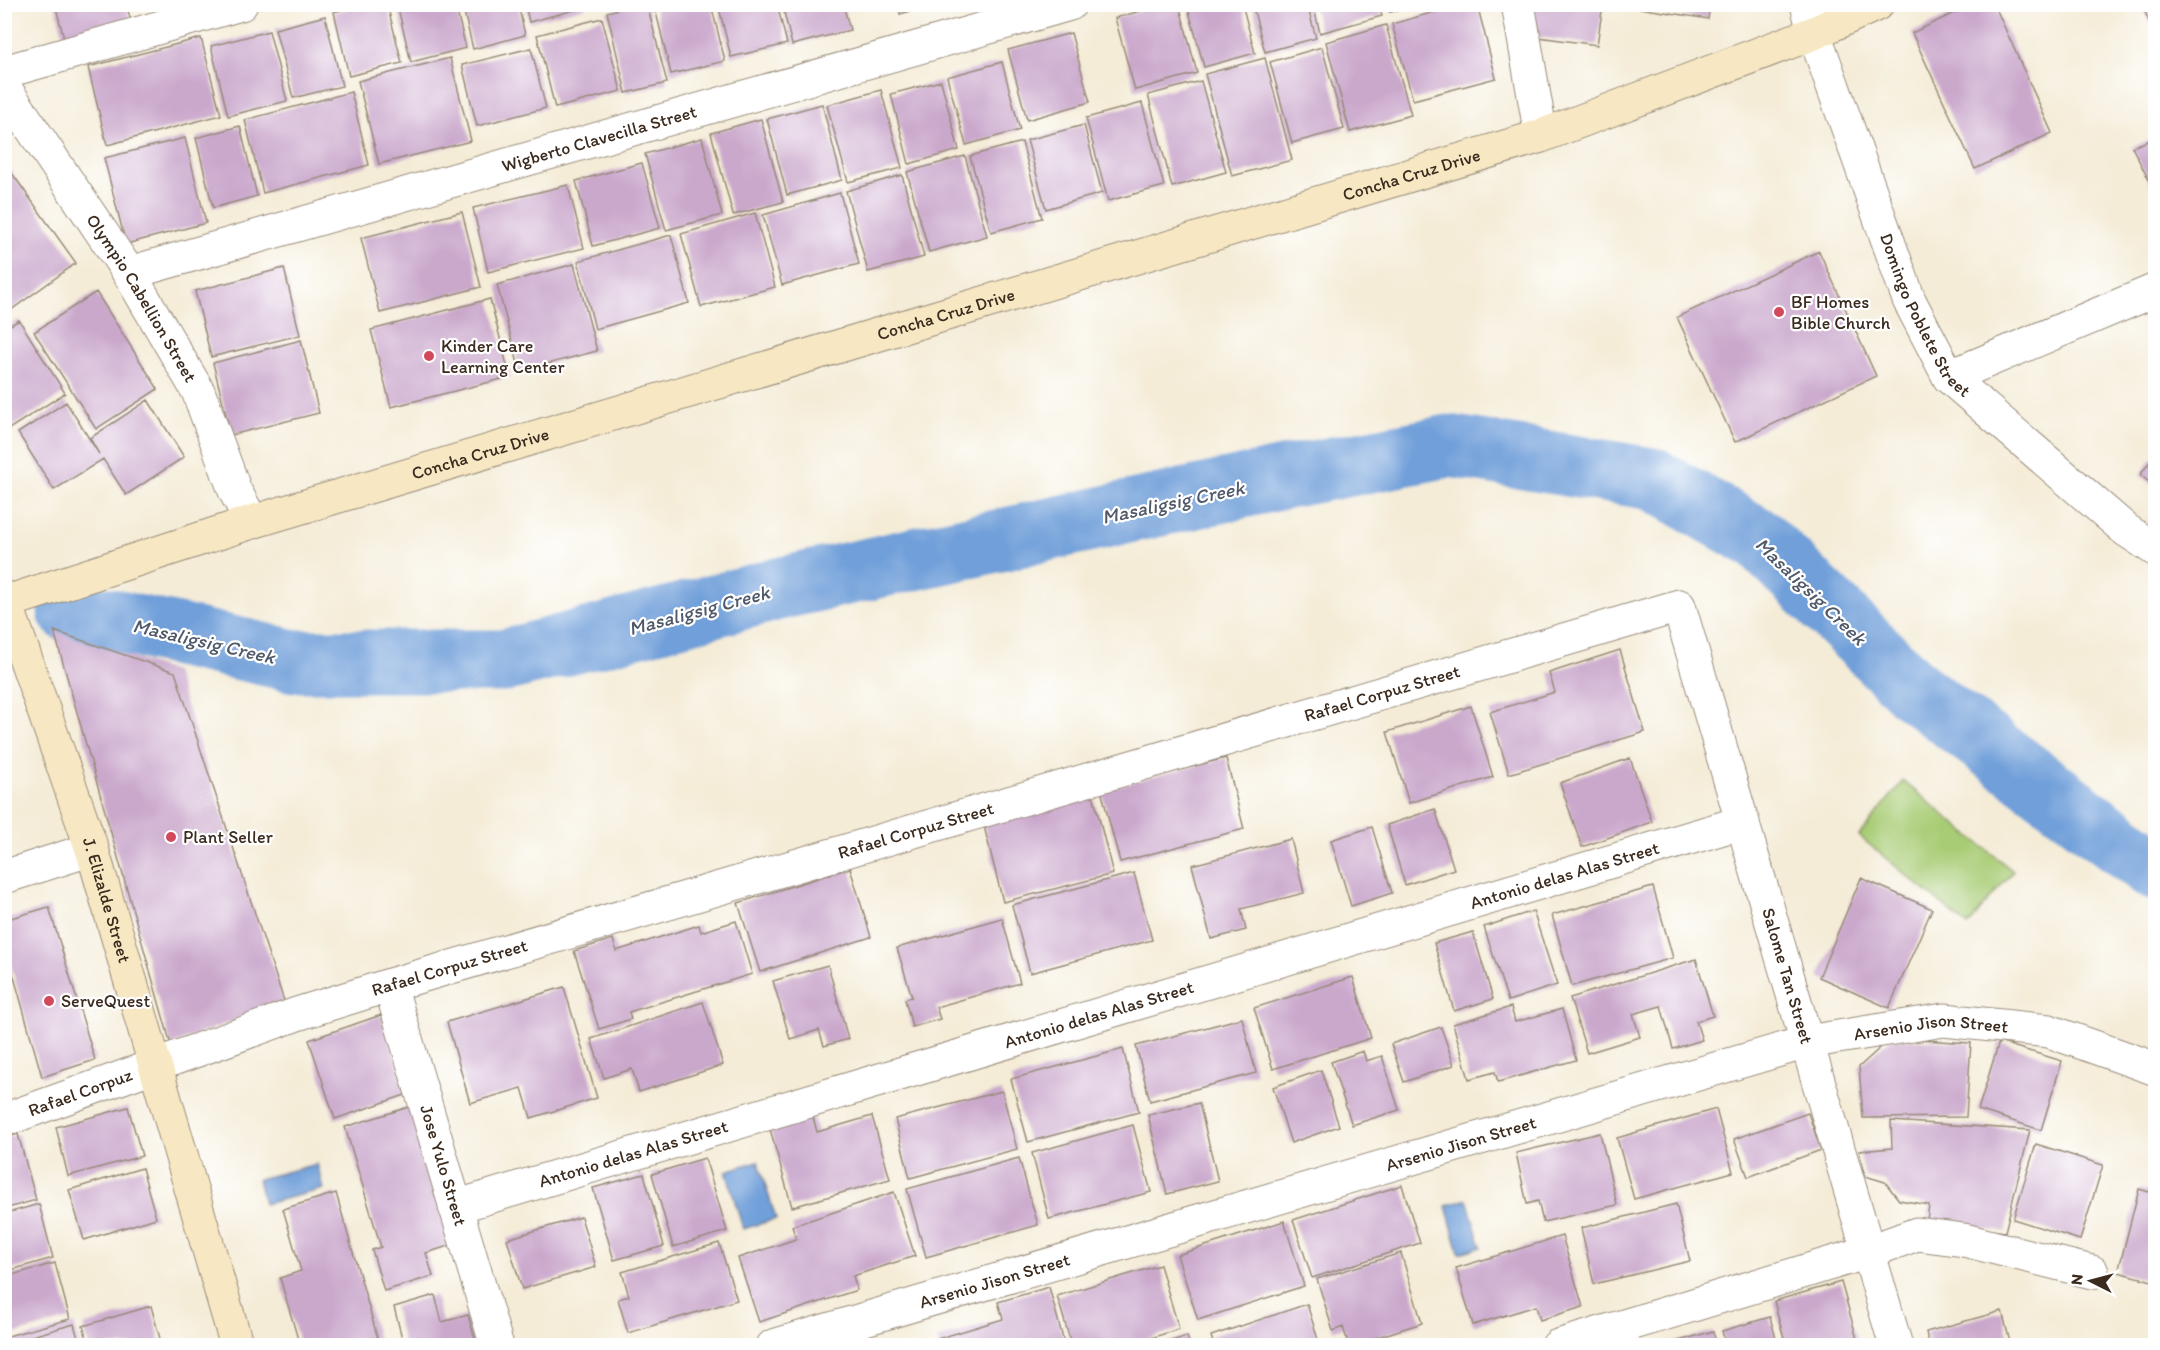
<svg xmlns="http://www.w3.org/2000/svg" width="2160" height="1350" viewBox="0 0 2160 1350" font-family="Itim,sans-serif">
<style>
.green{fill:#a8cc75;stroke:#727b4a;stroke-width:1.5}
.water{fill:#709fd9;stroke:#56647c;stroke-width:1.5}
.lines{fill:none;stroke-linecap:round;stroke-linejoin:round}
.river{stroke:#709fd9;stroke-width:63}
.building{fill:#caa8cc}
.street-casing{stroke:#988b7a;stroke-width:35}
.secondary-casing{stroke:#988b7a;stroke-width:35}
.street{stroke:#fff;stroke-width:33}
.secondary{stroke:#f7e8c3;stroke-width:33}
.poi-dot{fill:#d1495b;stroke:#fff;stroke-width:2}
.labels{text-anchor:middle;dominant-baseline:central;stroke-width:4.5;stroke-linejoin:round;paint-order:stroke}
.street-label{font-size:18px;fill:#3b2a1e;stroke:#fff}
.poi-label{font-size:18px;fill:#3b2a1e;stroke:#fff;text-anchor:start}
.water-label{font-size:20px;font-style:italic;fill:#505969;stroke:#fff}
</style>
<rect width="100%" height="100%" fill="#fff"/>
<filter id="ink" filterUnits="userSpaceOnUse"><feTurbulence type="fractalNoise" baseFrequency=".0167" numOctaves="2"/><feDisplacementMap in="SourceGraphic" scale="12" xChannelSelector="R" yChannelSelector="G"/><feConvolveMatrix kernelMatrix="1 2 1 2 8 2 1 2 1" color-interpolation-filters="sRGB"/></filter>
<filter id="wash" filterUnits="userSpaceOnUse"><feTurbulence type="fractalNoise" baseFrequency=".008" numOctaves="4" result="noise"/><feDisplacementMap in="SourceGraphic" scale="24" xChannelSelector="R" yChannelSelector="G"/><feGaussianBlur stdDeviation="1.35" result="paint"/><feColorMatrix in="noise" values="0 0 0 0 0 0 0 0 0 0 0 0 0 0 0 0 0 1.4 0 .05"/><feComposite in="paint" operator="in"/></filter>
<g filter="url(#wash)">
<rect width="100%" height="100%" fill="#f4ecd7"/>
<path class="green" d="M1903,781L2013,871L1968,926L1859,836Z"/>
<path class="water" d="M758,1161L776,1219L743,1229L726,1171Z
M317,1164L324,1189L264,1204L258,1179Z
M1467,1199L1481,1247L1459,1253L1446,1206Z"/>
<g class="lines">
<path class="river" d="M69,611L294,661H503L782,588L1292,476L1449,446L1653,479L1759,539L1914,690L2156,870"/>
</g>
<g id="blocks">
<path class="building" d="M55,4H126L134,31L67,50Z
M365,4H387L402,63L349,76L334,12Z
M397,4H455L466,48L411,62Z
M462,4H518L525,35L473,49Z
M525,4H585L586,7L529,22Z
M638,4H647L667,83L626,93L607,12Z
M654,4H711L725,61L671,74Z
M718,4H777L787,44L731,57Z
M782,4H843L850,30L792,45Z
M898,4H933V5L900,14Z
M1166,4H1179L1197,73L1135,90L1115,18Z
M1187,4H1242L1255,53L1204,67Z
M1252,4H1307L1316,38L1265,52Z
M1313,4H1378L1382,16L1320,33Z
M1388,4H1416V5L1390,12Z
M1463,4H1477L1496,78L1413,100L1392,24Z
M1536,4H1603L1597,45L1531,36Z
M1614,4H1710L1708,19Z
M1973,4H1994L2052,133L1975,169L1912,33Z
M2141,4H2156V36Z
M325,16L342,86L293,98L275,29Z
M602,18L621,91L555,108L537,35Z
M1386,25L1411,115L1350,132L1326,42Z
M269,31L287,101L228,116L211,46Z
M1071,33L1090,102L1027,120L1008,50Z
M201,38L221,115L107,145L88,67Z
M1322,47L1344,129L1292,143L1270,62Z
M531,48L546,108L477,126L462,65Z
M450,58L471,141L379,164L358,81Z
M1265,58L1292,160L1232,176L1205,74Z
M1002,62L1020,130L966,145L947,77Z
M941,81L959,150L909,164L891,94Z
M1201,81L1226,172L1172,187L1148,95Z
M881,90L902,168L848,182L827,105Z
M351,92L369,165L263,193L245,120Z
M1142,103L1164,186L1108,201L1086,118Z
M822,104L842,180L787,195L767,119Z
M761,119L783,202L733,215L711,133Z
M1084,125L1102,193L1046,209L1027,140Z
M240,126L257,196L213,208L196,138Z
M185,138L206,223L126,244L104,158Z
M702,138L722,215L666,230L645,154Z
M2156,138V194L2132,147Z
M1022,142L1042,218L991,232L970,156Z
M965,156L987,236L929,252L907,172Z
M4,162L76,263L4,315Z
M642,163L660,228L593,246L576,181Z
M902,175L924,257L868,272L846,191Z
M568,185L584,248L488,272L473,208Z
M840,193L859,264L782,285L763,215Z
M462,212L481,287L380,313L361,238Z
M755,213L775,287L701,307L681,234Z
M671,235L689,303L595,329L578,261Z
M1819,251L1876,376L1735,442L1677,317Z
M574,264L597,351L520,371L497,285Z
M284,268L300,335L211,357L195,291Z
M96,292L158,389L96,429L34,332Z
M490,299L510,377L391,407L371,330Z
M19,320L65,393L9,429L4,422V329Z
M301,340L319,413L231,435L213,363Z
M148,400L184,457L126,495L103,459L54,490L18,433L66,402L99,454L90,438Z
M2156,453V487L2140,475Z
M54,631L175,672L284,1001L171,1045Z
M1620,650L1645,732L1509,774L1490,712L1555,692L1549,673Z
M1471,706L1493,777L1409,803L1387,732Z
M1226,758L1244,829L1120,862L1101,790Z
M1630,758L1652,822L1582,847L1560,783Z
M1093,794L1113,874L1003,902L983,822Z
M1435,809L1454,869L1405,885L1387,825Z
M1372,827L1392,893L1351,906L1331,840Z
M1291,839L1304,893L1241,909L1246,930L1211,939L1192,865Z
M850,868L871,937L760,972L738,903Z
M1134,873L1152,940L1030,973L1012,905Z
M1861,878L1932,909L1889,1008L1819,977Z
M1653,887L1673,958L1572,986L1552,915Z
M49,907L95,1060L42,1077L4,941V920Z
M1533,911L1557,985L1508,1001L1484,927Z
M1002,918L1020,983L936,1007L940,1019L912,1027L905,999L912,997L897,948Z
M736,921L752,974L629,1012L631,1019L599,1029L574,951L613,939L616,951L699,925L701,932Z
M1473,932L1493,999L1454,1011L1434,943Z
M1696,959L1713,1016L1696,1021L1702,1040L1673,1049L1661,1006L1633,1014L1640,1037L1587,1053L1570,998Z
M828,965L848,1039L824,1046L819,1030L790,1039L773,981Z
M1353,977L1371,1038L1273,1069L1254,1008Z
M564,987L597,1098L531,1118L522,1088L470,1103L447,1022Z
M703,1002L723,1065L639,1092L632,1069L604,1078L591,1039Z
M1511,1007L1515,1022L1562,1009L1576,1060L1498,1082L1495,1072L1469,1079L1453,1024Z
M381,1015L408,1094L335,1119L309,1040Z
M1242,1018L1256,1073L1150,1101L1136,1046Z
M1441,1027L1454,1065L1404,1082L1391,1044Z
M1891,1038L1971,1043L1966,1117L1863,1118L1859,1067Z
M1999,1042L2062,1061L2041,1130L1978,1110Z
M1123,1049L1139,1112L1028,1142L1011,1079Z
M1363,1051L1366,1061L1382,1056L1399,1110L1352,1125L1331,1062Z
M1321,1070L1339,1126L1291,1143L1273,1087Z
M1002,1091L1017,1149L910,1178L895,1119Z
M1199,1103L1218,1181L1167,1194L1148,1115Z
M128,1107L142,1156L68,1176L56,1127Z
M409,1107L452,1245L426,1253L433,1276L384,1291L372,1250L381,1247L345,1127Z
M1716,1109L1733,1172L1634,1199L1617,1138Z
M1808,1113L1821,1150L1748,1177L1734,1139Z
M872,1116L890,1179L792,1207L770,1129L813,1117L817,1132Z
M1891,1121L2030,1130L2005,1232L1927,1221L1929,1205L1899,1200L1885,1182L1865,1176L1859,1151L1892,1148Z
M1133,1125L1151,1192L1049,1219L1032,1153Z
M1600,1133L1617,1205L1543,1222L1538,1201L1527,1204L1516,1153Z
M18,1134L36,1200L4,1209V1138Z
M2036,1144L2103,1165L2080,1240L2013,1219Z
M705,1158L727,1231L673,1247L652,1174Z
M1019,1158L1038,1225L926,1257L907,1189Z
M142,1168L156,1218L84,1240L69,1190Z
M644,1174L664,1246L614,1260L593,1188Z
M1402,1185L1420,1243L1312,1278L1293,1220Z
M2139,1189L2156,1194V1282L2118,1272Z
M894,1192L915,1256L853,1276L857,1290L759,1322L738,1258L796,1239L792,1226Z
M336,1193L380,1346H300L280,1278L301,1271L283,1209Z
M39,1204L53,1258L4,1272V1214Z
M1676,1204L1690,1261L1594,1284L1581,1228Z
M581,1217L596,1267L522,1289L507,1239Z
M1284,1221L1304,1286L1198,1320L1177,1255Z
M1562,1236L1583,1307L1540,1320L1536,1306L1473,1325L1456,1268Z
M719,1243L737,1300L628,1333L618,1299L629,1296L622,1272Z
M1401,1253L1422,1323L1349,1346L1343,1327L1333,1331L1317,1279Z
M55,1263L70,1319L4,1337V1277Z
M1160,1265L1179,1329L1126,1346H1072L1057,1296Z
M1841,1282L1859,1346H1786L1774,1301Z
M1049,1287L1065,1346H939L937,1339L1003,1319L998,1302Z
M435,1295L442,1322L468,1315L477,1346H404L394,1307Z
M1307,1304L1320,1346H1214L1211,1336Z
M151,1306L162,1346H89L83,1326Z
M2002,1311L2011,1346H1929L1926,1332Z
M1770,1317L1778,1346H1726L1722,1331Z
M74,1324L80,1346H4V1344Z
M1713,1331L1717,1346H1665V1345Z
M1187,1336L1190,1346H1159V1345Z"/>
</g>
</g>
<g filter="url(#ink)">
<use href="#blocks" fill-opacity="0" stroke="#988b7a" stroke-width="1.5"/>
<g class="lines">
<g class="street-casing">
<g id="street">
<path d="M1518,4L1541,136"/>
<path id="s1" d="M1807,4L1814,33L1909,300L1949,377L2126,530L2156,550"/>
<path d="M4,72L241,4"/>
<path id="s2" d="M4,87L129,273L198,391L235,491L252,522"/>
<path id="s3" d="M129,273L1070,4"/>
<path d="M1949,377L2156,290"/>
<path d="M4,877L92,849"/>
<path id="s4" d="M390,985L497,1346"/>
<path id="s5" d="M4,1120L297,1014L390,985L1679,606L1896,1346"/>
<path id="s6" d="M455,1207L1743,822"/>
<path id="s7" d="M773,1346L1807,1042L1944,1020L2049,1031L2156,1069"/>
<path d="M1558,1346L1868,1252L1917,1234L1964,1240L2092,1272"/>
</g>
</g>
<g class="secondary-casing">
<g id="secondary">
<path id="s8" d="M4,597L92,849L237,1346"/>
<path id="s9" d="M7,602L252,522L1541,136L1814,33L1877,4"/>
</g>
</g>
<use href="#street" class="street"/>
<use href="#secondary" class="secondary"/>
</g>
</g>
<g class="poi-dot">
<circle cx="1779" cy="312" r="6"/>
<circle cx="429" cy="356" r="6"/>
<circle cx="171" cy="837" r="6"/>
<circle cx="49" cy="1001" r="6"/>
</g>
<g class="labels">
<g class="street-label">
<text stroke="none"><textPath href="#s3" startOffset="489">Wigberto Clavecilla Street</textPath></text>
<text stroke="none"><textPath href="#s9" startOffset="1468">Concha Cruz Drive</textPath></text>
<text stroke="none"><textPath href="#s2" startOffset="252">Olympio Cabellion Street</textPath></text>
<text stroke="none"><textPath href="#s1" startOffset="334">Domingo Poblete Street</textPath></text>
<text stroke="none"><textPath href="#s9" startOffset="982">Concha Cruz Drive</textPath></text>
<text stroke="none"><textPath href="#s9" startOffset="496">Concha Cruz Drive</textPath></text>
<text stroke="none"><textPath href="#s5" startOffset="1443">Rafael Corpuz Street</textPath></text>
<text stroke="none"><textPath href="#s5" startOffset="957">Rafael Corpuz Street</textPath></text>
<text stroke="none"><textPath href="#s6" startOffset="1158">Antonio delas Alas Street</textPath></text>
<text stroke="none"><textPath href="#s8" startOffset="320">J. Elizalde Street</textPath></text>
<text stroke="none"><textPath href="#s5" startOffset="471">Rafael Corpuz Street</textPath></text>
<text stroke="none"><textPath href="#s5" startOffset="2138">Salome Tan Street</textPath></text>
<text stroke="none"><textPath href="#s6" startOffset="672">Antonio delas Alas Street</textPath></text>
<text stroke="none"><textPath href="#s7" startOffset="1203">Arsenio Jison Street</textPath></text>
<text stroke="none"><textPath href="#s5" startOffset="81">Rafael Corpuz</textPath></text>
<text stroke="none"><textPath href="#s7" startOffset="717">Arsenio Jison Street</textPath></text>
<text stroke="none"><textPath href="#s6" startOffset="186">Antonio delas Alas Street</textPath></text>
<text stroke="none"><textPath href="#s4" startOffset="188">Jose Yulo Street</textPath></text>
<text stroke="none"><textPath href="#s7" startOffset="231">Arsenio Jison Street</textPath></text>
</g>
<g class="poi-label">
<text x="1791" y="302">BF Homes<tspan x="1791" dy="21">Bible Church</tspan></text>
<text x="441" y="346">Kinder Care<tspan x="441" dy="21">Learning Center</tspan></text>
<text x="183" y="837">Plant Seller</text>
<text x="61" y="1001">ServeQuest</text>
</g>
<g class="water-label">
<text transform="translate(1173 502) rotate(-12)">Masaligsig Creek</text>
<text transform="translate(1811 591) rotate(44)">Masaligsig Creek</text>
<text transform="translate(699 610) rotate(-15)">Masaligsig Creek</text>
<text transform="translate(204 641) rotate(13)">Masaligsig Creek</text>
</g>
</g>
<rect width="2160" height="1350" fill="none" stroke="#fff" stroke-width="24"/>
<g transform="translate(2091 1281) rotate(276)" stroke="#ffffff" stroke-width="4.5" paint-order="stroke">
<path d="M0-4.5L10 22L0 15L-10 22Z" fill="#3b2a1e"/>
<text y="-9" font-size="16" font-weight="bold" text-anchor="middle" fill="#3b2a1e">N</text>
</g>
</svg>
